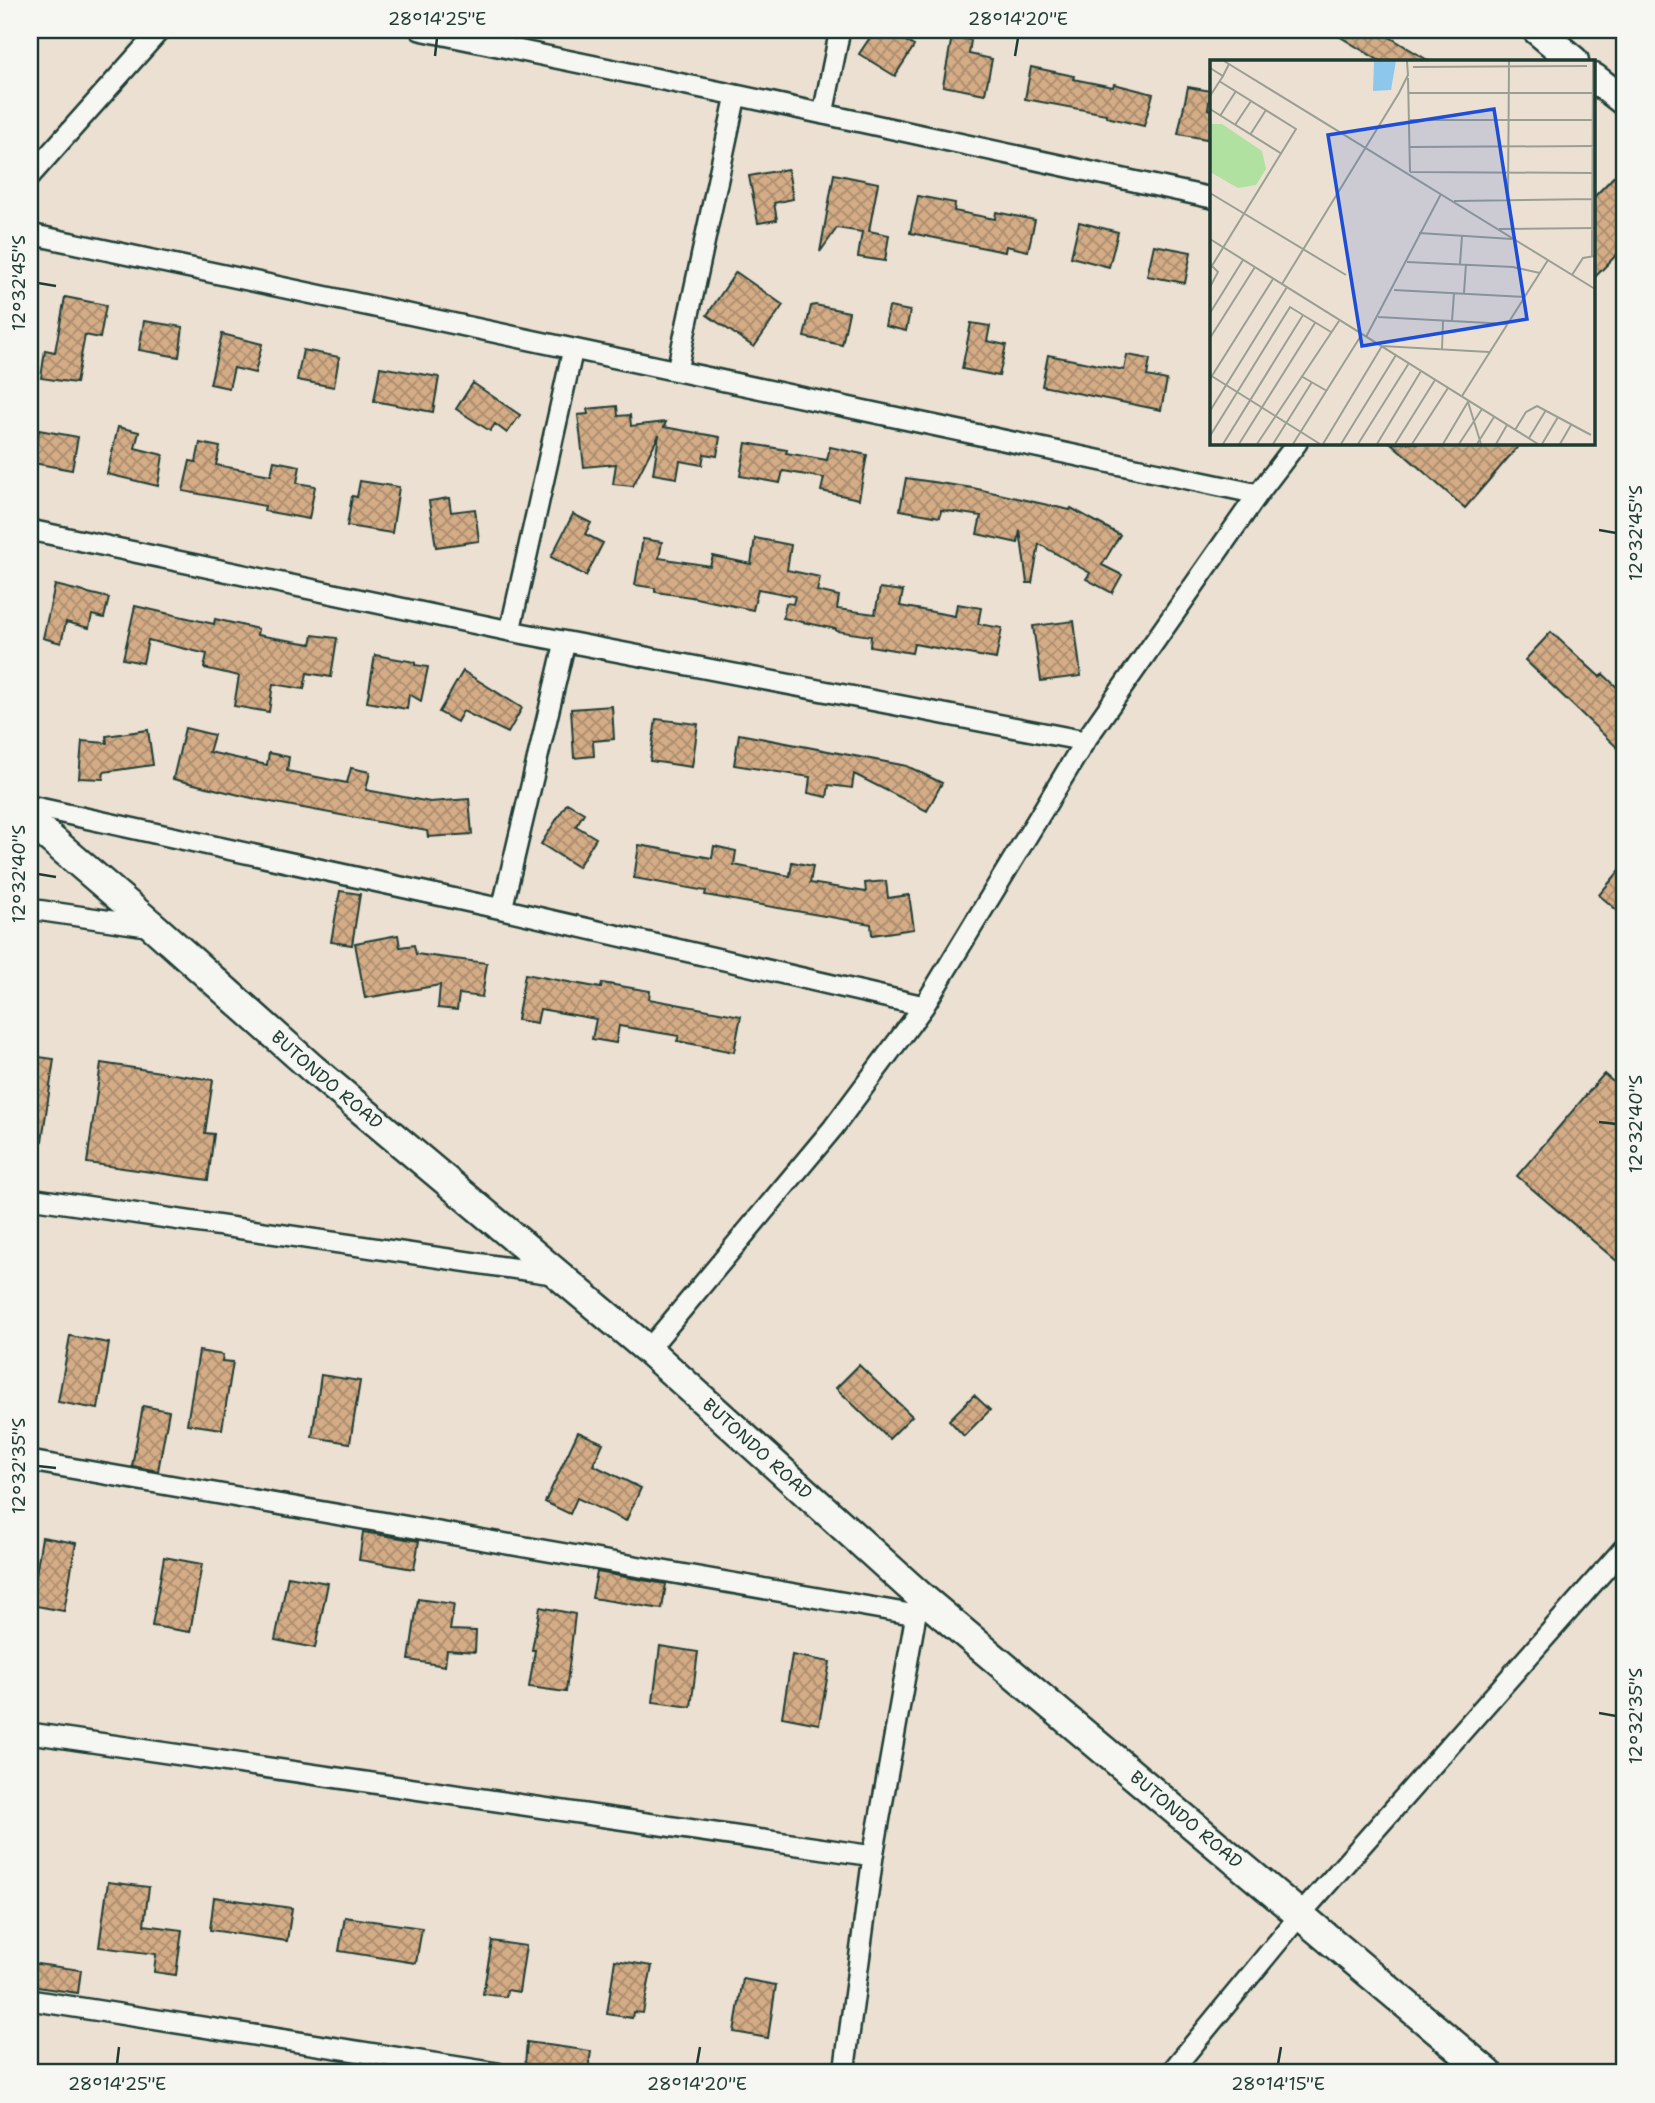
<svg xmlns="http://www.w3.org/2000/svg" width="1655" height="2103" viewBox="0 0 1655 2103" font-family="'Shantell Sans',sans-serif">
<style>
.building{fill:url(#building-cross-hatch);stroke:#1f3d34;stroke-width:2}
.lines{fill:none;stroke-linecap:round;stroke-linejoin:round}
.street-casing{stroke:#1f3d34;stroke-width:24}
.secondary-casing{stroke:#1f3d34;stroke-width:33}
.street{stroke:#f6f6f2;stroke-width:19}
.secondary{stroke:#f6f6f2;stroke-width:28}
.ticks{fill:none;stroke:#1f3d34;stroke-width:2.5}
.labels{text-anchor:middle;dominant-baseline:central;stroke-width:5;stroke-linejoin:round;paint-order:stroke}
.street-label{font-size:18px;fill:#1f3d34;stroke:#f6f6f2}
.inset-road{fill:none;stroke:#9a9f93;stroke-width:2}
.view{fill:#1d4ed8;fill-opacity:0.15;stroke:#1d4ed8;stroke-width:3.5}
.inset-edge{fill:none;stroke:#1f3d34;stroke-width:3.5}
.neatline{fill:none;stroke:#1f3d34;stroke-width:2.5}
.ticks-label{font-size:18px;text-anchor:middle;fill:#1f3d34}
</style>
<defs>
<pattern id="building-cross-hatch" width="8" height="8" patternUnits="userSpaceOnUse" patternTransform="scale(1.75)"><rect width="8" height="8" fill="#d4ac86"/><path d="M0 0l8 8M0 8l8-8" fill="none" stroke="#ab8d6e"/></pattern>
</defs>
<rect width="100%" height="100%" fill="#ece0d2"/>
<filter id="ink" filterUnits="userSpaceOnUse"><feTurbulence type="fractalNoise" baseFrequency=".0143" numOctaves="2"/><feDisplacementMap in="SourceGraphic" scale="14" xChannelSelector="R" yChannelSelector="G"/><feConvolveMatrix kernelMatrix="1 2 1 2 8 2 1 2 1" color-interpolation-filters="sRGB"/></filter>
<g filter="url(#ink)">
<path class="building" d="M875,30H887L914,46L895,76L859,54Z
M1329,30H1378L1429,61H1380Z
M952,36L971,40L969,54L992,59L985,94L943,86Z
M1031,67L1074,76L1073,79L1113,87L1114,84L1153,94L1144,126L1106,117V114L1025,99Z
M1188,87L1211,91L1208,109L1212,110V140L1178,134Z
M1625,165V246L1594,278V197Z
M788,169L793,199L774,203L777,220L758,223L749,176Z
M834,174L878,183L869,231L889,235L885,261L858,257L862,232L837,228L820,252Z
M918,196L955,203L954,211L995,219L996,212L1035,220L1028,251L1006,246L1005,252L910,233Z
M1079,222L1118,232L1109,267L1071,257Z
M1154,245L1191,252L1185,283L1147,276Z
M736,272L783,305L754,347L707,315Z
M65,297L106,305L100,338L85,335L76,383L41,378L45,350L55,352Z
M815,305L849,312L842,345L804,337L811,306Z
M889,307L910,311L906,331L885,326Z
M144,321L183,327L179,357L139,350Z
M971,323L990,326L987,341L1006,345L999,376L962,369Z
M222,334L262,344L255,373L234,368L229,388L210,384Z
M303,350L339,357L334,387L297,380Z
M1048,355L1124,370L1127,355L1150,359L1147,376L1167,380L1161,410L1042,386Z
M380,367L439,377L433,412L374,401Z
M473,383L520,415L507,433L495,424L490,431L456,409Z
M617,406L618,416L630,415L631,426L666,422L664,427L720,437L717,456L704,454L702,465L680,461L677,478L653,474L659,435L633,486L613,484L616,464L584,467L578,415L588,414L587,409Z
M118,427L139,432L135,448L163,455L158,486L107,474Z
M39,430L78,437L72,470L33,463Z
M200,443L220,447L216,465L271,475L274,461L300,466L297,483L315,486L309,519L264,511L265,506L183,491L190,461L196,462Z
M746,443L787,450L786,453L827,460L830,447L867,455L859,499L821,491L824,478L783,471L780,483L740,476Z
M1391,443H1521L1465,508Z
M906,478L973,488L1070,510L1071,508L1120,535L1102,565L1122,575L1112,593L1086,579L1090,573L1039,544L1032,583H1027L1020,530L1018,543L977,534L981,516L941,510L940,517L900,510Z
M360,481L399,487L392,533L347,526L352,496L357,497Z
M449,498L451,512L475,509L479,541L436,547L429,501Z
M573,514L591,523L585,534L603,543L586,576L551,557Z
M755,538L791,545L787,570L820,577L817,591L839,596L837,609L875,614L880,588L903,591L900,606L955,616L957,604L981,608L978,624L1002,628L996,659L914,644L912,653L870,646L871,636L836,631V629L783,618L786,603L793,604L795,596L758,589L753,610L691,597L655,592V588L635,585L643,539L662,542L659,558L710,566L713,556L751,564Z
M55,585L109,598L104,618L92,615L89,628L66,622L61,643L43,638Z
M135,606L214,624L215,619L258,629L257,635L311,644L313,635L337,638L331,677L307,673L304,689L273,684L269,712L234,706L239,676L204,668L207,654L148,640L143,663L123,659Z
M1074,621L1081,676L1041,681L1033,626Z
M1551,632L1600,677L1603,674L1625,695V755L1525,660Z
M375,655L415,662V665L428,667L421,701L409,694L407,709L367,702Z
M463,671L522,708L508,733L463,711L457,722L439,712Z
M612,706L614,739L593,741L594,756L574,758L571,709Z
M656,719L698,724L692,767L650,761Z
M185,728L214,735L209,752L267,765L269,753L289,757L287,771L347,783L351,768L370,772L366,790L430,802L469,799L472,834L428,837L427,831L260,800L173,779Z
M148,730L153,765L104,772L103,779L79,778L82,741L107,743L106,736Z
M739,734L907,766L942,783L927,811L854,774L852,788L829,785L827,797L808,793L810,777L734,765Z
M567,803L584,813L576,826L596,838L578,867L541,844Z
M639,845L712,858L714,846L736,851L734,865L790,876L792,862L813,866L810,883L866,892L865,883L886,881L888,898L909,895L914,929L872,935L871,924L750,903L705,895L706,891L634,878Z
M1625,864V917L1599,895Z
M340,891L360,894L352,945L331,942Z
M398,935L400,947L414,945L416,954L487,963L482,997L459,994L457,1010L438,1008L440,985L365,998L355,943Z
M525,974L601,988L602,983L650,991L649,999L741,1016L734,1052L677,1041L679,1036L619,1026L616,1043L592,1039L596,1019L540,1009L537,1023L517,1020Z
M32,1056L54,1059L42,1141L30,1140V1071Z
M101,1063L213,1080L205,1133L214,1134L208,1180L87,1163Z
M1604,1074L1625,1092V1268L1517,1176Z
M70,1336L109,1343L98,1409L58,1402Z
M199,1351L223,1355L222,1361L233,1362L222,1429L187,1424Z
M859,1365L912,1416L889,1439L836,1388Z
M321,1375L360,1381L350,1443L312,1437Z
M974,1395L990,1410L964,1436L949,1420Z
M143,1406L169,1411L158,1471L132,1466Z
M578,1432L603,1443L593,1465L641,1488L626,1521L577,1498L570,1514L545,1502Z
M363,1532L419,1541L414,1569L359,1560Z
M42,1537L76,1543L64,1611L31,1605Z
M164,1557L202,1564L190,1632L152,1626Z
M597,1572L666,1584L662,1609L592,1598Z
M288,1576L328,1583L315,1648L275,1640Z
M418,1599L454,1604L450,1630L476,1631L475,1652L447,1650L445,1666L409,1660Z
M540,1607L575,1614L566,1692L529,1687L535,1650H532Z
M660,1646L698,1652L691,1707L653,1702Z
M792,1655L830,1662L819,1724L782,1717Z
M108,1882L149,1887L144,1925L182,1930L176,1975L154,1972L156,1954L99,1947Z
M214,1897L292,1908L287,1941L210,1930Z
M345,1917L422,1928L416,1963L339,1951Z
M492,1941L526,1946L519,1992L507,1990L506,1997L483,1994Z
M615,1960L652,1966L643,2013L633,2012L632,2018L607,2014Z
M30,1963L81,1970L78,1993L30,1986Z
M743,1979L776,1985L768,2038L734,2032Z
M527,2042L591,2051L588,2073H548L549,2068L525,2064Z"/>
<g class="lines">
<g class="street-casing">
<path id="street" d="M420,30L736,95L1212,198
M823,114L840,30
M30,176L160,30
M30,234L1258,494
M677,370L736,95
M30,530L510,631L1085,741
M510,631L573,349
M30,806L502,909L924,1006
M30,909L153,927
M502,909L565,642
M30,1198L559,1275
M648,1350L833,1128L924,1006L1085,741L1258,494L1297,443
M30,1461L916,1615
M30,1733L873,1856
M30,2000L497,2073
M844,2073L873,1856L918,1603
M1170,2073L1300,1915L1625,1547"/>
</g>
<g class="secondary-casing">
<g id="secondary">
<path d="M1537,30L1574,61"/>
<path d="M1594,78L1625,102"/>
<path id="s1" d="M30,821L154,927L313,1069L648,1350L919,1595L1488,2073"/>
</g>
</g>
<use href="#street" class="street"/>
<use href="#secondary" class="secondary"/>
</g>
</g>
<path class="ticks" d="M435,56L437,38M1015,56L1018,38M38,283L56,286M1599,530L1616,533M38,874L56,877M1599,1122L1616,1124M38,1466L56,1468M1599,1713L1616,1716M117,2064L119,2047M697,2064L700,2047M1278,2064L1281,2047"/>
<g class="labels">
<g class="street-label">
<text stroke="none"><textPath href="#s1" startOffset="394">BUTONDO ROAD</textPath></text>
<text stroke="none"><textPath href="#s1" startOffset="961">BUTONDO ROAD</textPath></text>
<text stroke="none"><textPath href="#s1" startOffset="1528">BUTONDO ROAD</textPath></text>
</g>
</g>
<g transform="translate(1210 60)">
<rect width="385" height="385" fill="#ece0d2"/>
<path d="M0,64H12L52,91L56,109L46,125L28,128L0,112Z" fill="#b0e1a1"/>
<path d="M164,1H186L181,30L163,31Z" fill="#8dc8ec"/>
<path class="inset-road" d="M14,1L385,229M203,7L377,6M0,8L13,16L19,4M198,18L200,112M199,33H385M0,36L13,16M0,49L72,94M10,56L26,31M200,60H383M25,65L41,41M40,75L56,50M200,87L385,86M200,112L383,113M0,133L136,215M298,140L299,1M244,141L383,139M289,169L385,168M209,173L302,179M0,179L328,384M382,196L383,1M197,202L303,207L330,213M250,204L252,176M0,209L86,69L9,21M362,215L373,198L385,196M72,224L189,33L198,15L197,1M0,227L8,212L2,206M184,230L315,237M254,233L256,204M0,253L33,200M168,257L297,264M242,261L244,233M156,277L231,134M0,278L45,207M232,289L233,261M0,315L110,384M91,316L117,331M0,319L63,219M252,336L338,200M258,342L271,384M0,351L77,227M305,370L316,352L327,346L381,375M0,376L80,247L93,255M319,378L336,350M13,384L93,255L121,272M29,384L105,263M47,384L129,261M63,384L102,322M83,384L152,274M113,384L172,286L279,292M131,384L186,295M148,384L199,303M167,384L211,311M185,384L225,320M202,384L238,328M233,384L259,340M249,384L272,349M267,384L284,357M286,384L297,365M332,384L348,357M350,384L361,365"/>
<path class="view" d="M284,49L317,259L152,286L118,75Z"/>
<rect width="385" height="385" class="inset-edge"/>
</g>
<rect width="1655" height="2103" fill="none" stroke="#f6f6f2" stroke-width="77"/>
<rect x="38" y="38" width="1578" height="2026" class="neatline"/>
<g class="ticks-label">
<text x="437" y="25">28°14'25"E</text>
<text x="1018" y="25">28°14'20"E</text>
<text transform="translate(19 283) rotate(-90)" y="6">12°32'45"S</text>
<text transform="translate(1636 533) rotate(-90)" y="6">12°32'45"S</text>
<text transform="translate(19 874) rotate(-90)" y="6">12°32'40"S</text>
<text transform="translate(1636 1124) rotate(-90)" y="6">12°32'40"S</text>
<text transform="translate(19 1466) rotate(-90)" y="6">12°32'35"S</text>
<text transform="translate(1636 1716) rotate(-90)" y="6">12°32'35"S</text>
<text x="117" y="2090">28°14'25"E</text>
<text x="697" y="2090">28°14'20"E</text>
<text x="1278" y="2090">28°14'15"E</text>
</g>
</svg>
